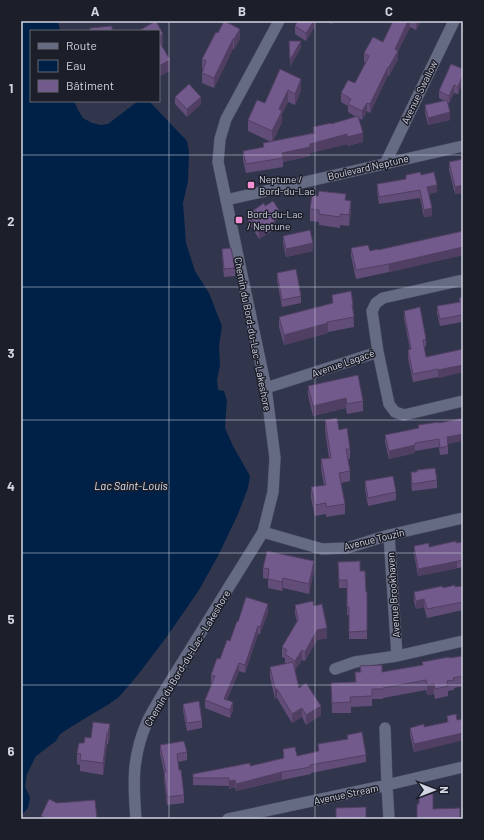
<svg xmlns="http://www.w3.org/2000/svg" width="484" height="840" viewBox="0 0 484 840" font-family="Barlow,sans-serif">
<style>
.water{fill:#002147}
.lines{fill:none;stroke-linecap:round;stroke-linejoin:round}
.minor-casing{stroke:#4e5164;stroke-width:12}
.tertiary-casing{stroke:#4e5164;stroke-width:12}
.minor{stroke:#666b84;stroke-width:11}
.tertiary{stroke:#666b84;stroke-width:11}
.wall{fill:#624d78}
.shaded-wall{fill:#503f62}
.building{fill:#725a8c;stroke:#503f62}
.grid{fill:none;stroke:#d2d5e3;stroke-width:1;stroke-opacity:0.55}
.poi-dot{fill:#f491d4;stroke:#1c1e29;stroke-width:1.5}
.labels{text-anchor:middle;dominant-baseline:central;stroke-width:3;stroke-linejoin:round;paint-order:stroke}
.street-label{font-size:10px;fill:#d2d5e3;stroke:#1c1e29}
.poi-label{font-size:10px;fill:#d2d5e3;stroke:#1c1e29;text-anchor:start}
.water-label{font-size:11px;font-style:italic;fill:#dbe5f3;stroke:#1c1e29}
.neatline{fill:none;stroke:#d2d5e3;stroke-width:1.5}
.grid-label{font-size:13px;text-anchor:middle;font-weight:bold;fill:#d2d5e3}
</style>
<rect width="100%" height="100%" fill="#32364d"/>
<path class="water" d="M21,21H57L59,25L60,31H31V101H74L78,110L83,118L92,123L101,125L108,124L138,101H149L187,141L189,152L188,181L183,203L186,243L195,271L209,293L222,326L219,346L220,365L217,380L218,390L224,391L227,401L226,413L225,428L233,446L250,476L248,488L238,514L219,554L199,590L168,635L137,676L119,697L109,704L74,725L60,734L56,741L36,756L27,774L25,787L30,797L28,808L21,816Z"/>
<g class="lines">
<g class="minor-casing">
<path id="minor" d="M385,164L454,21
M226,200L463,146
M378,352L389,404L395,412L404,415L463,401
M266,388L378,352L372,311L376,303L383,298L463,280
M263,532L322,549L347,548L389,535L463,518
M389,535L397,656
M335,669L355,662L397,656L463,641
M385,728L387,785L389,819
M228,819L387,785L463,767"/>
</g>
<g class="tertiary-casing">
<path id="tertiary" d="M136,819C133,782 132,757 147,722C151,713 157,704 162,695L263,532L273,492L275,458L266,388L218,162L220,139L226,119L279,21"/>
</g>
<use href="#minor" class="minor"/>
<use href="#tertiary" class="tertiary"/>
</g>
<path class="wall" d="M315,21V26L306,41L295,34V26Z
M326,21H334L332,24Z
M393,21H421L416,30L410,27L398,51V59L389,76L388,75L370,113L367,111L362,120L359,118L363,142L347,146V144L310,153V156L283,162V167L246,173L243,160V151L263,148V143L271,142L248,131V120L265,103L280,69L301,90L295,105L288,102L282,114V122L273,141L313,133V127L331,124L356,117L348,112V106L341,102V93L355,83L366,63L364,62V53L383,42Z
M218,33L240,39L234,49H233L214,88L202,83V73L203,69H202V59Z
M463,69V82L458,94L454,93L449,103H448L450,120L428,125L425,113V105L444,101L439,98V91Z
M175,97L201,104L187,117L175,104Z
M463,159V193L455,194L449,170V162Z
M406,175H421L437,192L429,194L432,216L424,217L420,198L379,204L377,191V184L406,179Z
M346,200L351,212L349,226L340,225V228L319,225V222L310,221V209Z
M265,206L279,218L275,221V229L259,239L248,221V214Z
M463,231V255L389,272L356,279L351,256V248L370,251L378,250Z
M283,236L313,251L286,257L283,243Z
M222,249L235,268V276L224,277L222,257Z
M277,273L301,296V303L282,307L277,280Z
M332,295L353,304L354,327L328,332V333L284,345L279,327V317L332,303Z
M463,297V327L462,322L440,326L437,313V306L459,302V298Z
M404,311L426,339V347H424L426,357L463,349V372L438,378V377L413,382L408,358V350H410L404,318Z
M308,386L363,401V411L347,414L346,408L313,416L308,395Z
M325,420L339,430L350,449V459H348L350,471V481L341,483L345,504V514L326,517V514L315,516L311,498V487L324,485L321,469V459L329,458L325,430Z
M418,425L448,444V454L440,455L439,447L415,451V453L389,459L385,442V435L418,428Z
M411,472H417L437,480V488L412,491L411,480Z
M365,481L396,492V500L368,506L365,489Z
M463,542V567L418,576L414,554V546L429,547Z
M338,562L360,571L366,592H367V639H349V615H347V588H339Z
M263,568L314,571L309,594L283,588L282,591L268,588V579L263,578Z
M463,586V610L427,618L424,607L416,609L414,601V592Z
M295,605L314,606L327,638L317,640L305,661L302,660L295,670H294L299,688L321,715L306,725L302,717L292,723L277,698L275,699L270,677V667L285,664V658L282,657V647L297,622L295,614Z
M268,612L260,634H258L245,673L239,671L227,700L233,710L230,718L205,708V700L212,683L211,682V675L230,641Z
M463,656V686L454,688V690L448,691V696L435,699L434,694L427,695L426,690L383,698V699H372V706L351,707V713H332L331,683L355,682V672H360V666L382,672L422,665V662Z
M183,704L202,721V728L187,731L183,711Z
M447,716L457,720L463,719V740L414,752L410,735V728L424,727L447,722Z
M110,724V735L108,744H107L103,775L80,771V765L77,764V753L91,738Z
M347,735L366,755V762L311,773V774L282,780L236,791L235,787L229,789V786L193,785V774L250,766L283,759V749L297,756L315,752L318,751V744L347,739Z
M160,745L187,752V760L178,762L184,795V803L167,805L164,780V772L160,753Z
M57,803L97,819H41V816Z"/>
<path class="shaded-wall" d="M314,21H315V26L306,41V33Z
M408,21H410V27L398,51V59L389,76V67L395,49Z
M416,21H421L416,30Z
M240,29V39L234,49V39Z
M163,34V45L159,47V36Z
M233,39V49L214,88V78Z
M301,41V48L290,67V60Z
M170,60V71L159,77V66Z
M388,67V75L370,113V104Z
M463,74V82L458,94V87Z
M301,79V90L295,105V94Z
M454,85V93L449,103V96Z
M288,90V102L282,114V122L272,142V131L279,109Z
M201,97V104L187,117V109Z
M367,103V111L362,120V111Z
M450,112V120L428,125V118Z
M363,133V142L347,146V137Z
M347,134V144L310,153V156L283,162L282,153L310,144Z
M437,185V192L427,194V187Z
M463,185V193L455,194V187Z
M351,201V212L349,226V215Z
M432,208V216L424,217V210Z
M279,210V218L271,223V215Z
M275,221V229L259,239V231Z
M313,243V251L286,257V249Z
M463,247V255L389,272V264Z
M328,323V333L284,345V335Z
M463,365V372L438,378V370Z
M346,398V408L313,416V406Z
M463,434V441L447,444V437Z
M415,445V453L389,459V451Z
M314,561V571L309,594V584Z
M457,561V568L418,576V569Z
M283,578V588L282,591V582Z
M424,599V607L416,609V601Z
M268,604V612L260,634V627Z
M258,626V634L245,673V665Z
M327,628V638L317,640L305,661V652L317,630Z
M302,650V660L295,670V661Z
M239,663V671L224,706V699Z
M434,684V694L427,695V685Z
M275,689H277V698L275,699Z
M233,702V710L230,718V710Z
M321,706V715L306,725V715Z
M302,708V717L292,723V714Z
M110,724V735L108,744V733Z
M107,733V744L103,775V763Z
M463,733V740L414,752V744Z
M282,772V780L236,791V784Z
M235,780V787L229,789V781Z"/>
<path class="building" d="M156,21L163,34L159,36V31H138Z
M224,21L240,29L234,39H233L214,78L202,73L206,61L202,59L216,32L218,33Z
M298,21H314L306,33L295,26Z
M393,21H408L395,49L398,51L389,67H388L370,104L367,103L362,111L348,104L351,99L341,93L348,80L355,83L369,56L364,53L373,37L383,42Z
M112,26V31H90V28Z
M159,41L170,60L159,66Z
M289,41H301L290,60Z
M451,64L463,69V74L458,87L454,85L449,96L439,91Z
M280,69L301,79L295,94L288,90L279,109L282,111L272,131L248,120L257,100L265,103Z
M189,84L201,97L187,109L175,97Z
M447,100L450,112L428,118L425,105Z
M358,116L363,133L347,137V134L310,144V147L282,153L283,158L246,164L243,151L264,147L263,143L315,133L313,127L331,123V124Z
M463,159V185L455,187L449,162Z
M420,172L421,175L434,172L437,185L427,187L432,208L424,210L420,190L379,197L377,184L406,179V175Z
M319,191L346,194L345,200L351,201L349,215L340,214V217L319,214V210L310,209L312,195L318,196Z
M273,201L279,210L271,215L275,221L259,231L248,214L264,203L265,206Z
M310,230L313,243L286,249L283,236Z
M463,231V247L389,264L356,270L351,248L368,245L370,251L378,249V250Z
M231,248L235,268L224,269L222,249Z
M296,269L301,296L282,300L277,273Z
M351,291L353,304H352L354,317L327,322L328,323L284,335L279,317L333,303L332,295Z
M463,297V319L462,315L440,319L437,306L460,302L459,298Z
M420,307L426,339L423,340L426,357L463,349V365L438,370V369L413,374L408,350L411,349L404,311Z
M358,375L363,401L347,404L346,398L313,406L308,386Z
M337,418L339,430L347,428L350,449H346L350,471L339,473L345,504L326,507V503L315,505L311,487L326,485L321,459L331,458L325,420Z
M463,418V434L447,437L448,446L440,448L439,439L415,443V445L389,451L385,435L419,428L418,425L439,422V423Z
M435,468L437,480L412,484L411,472H417V470Z
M393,476L396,492L368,498L365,481Z
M456,541V543L463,542V560L418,569L414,546L429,543V547Z
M267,551L314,561L309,584L283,578L282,582L268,579L269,569L263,568Z
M360,561V571H365L366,592H367V631L349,632V607H347V595H348H347V580H339L338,562Z
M455,585V587L463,586V602L427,609L424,599L416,601L414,592L442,586L443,588Z
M246,597L268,604L260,627L258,626L245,665L239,663L224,699L233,702L230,710L205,700L215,676L211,675L217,658L220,659L227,640L230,641L237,621L238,622Z
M313,601L314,606L322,604L327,628L317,630L305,652L302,650L295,661L285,654L287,650L282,647L298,620L295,605Z
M463,656V676L453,678L454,680L447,681L448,686L435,689L434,684L427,685L426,680L383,688V689H372V696L350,697L351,702L332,703L331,683L356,682L355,672H361L360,666L382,665V672L423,665L422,662L449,657V658Z
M293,662L299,688L306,683L321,706L306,715L302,708L292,714L277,689H275L270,667Z
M199,701L202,721L187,723L183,704Z
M456,714L457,720L463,719V733L414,744L410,728L424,724V727L448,722L447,716Z
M93,722L110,724L108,733H107L103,763L80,760L81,754L77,753L79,743H84L85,737L91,738Z
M362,732L366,755L310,765L311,767L282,772L236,784L235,780L229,781V778H193V774L250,763V766L284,758L283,749L295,747L297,756L315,752H314L319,751L318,744L348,739L347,735Z
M184,741L187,752L177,754L179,770H181L184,795L167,797L164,772H166L160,745Z
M433,794V809L460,808V819H417V804H419V795Z
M49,799L57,803L95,800L97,819H47L41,816Z
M366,807V819H336V808Z
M320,817V819H308Z"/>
<path class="grid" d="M169,21V819M315,21V819M21,155H463M21,287H463M21,420H463M21,553H463M21,685H463"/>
<g class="poi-dot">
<rect x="247" y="181" width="8" height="8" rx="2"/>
<rect x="235" y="216" width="8" height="8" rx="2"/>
</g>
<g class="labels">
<g class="street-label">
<text transform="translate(419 92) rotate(-64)">Avenue Swallow</text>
<text transform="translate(368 167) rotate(-13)">Boulevard Neptune</text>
<text transform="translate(253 334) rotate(79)">Chemin du Bord-du-Lac - Lakeshore</text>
<text transform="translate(343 363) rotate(-19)">Avenue Lagacé</text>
<text transform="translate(374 539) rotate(-14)">Avenue Touzin</text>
<text transform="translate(393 595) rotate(-94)">Avenue Brookhaven</text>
<text transform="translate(187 658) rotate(-59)">Chemin du Bord-du-Lac - Lakeshore</text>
<text transform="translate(346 794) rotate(-12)">Avenue Stream</text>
</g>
<g class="poi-label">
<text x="259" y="179">Neptune /<tspan x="259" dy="12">Bord-du-Lac</tspan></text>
<text x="247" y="214">Bord-du-Lac<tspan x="247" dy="12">/ Neptune</tspan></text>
</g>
<g class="water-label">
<text x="131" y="485">Lac Saint-Louis</text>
</g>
</g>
<rect width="484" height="840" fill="none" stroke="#1c1e29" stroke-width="44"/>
<rect x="30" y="30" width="130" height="72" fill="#1c1e29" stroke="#656773"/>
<rect x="38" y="43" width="20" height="6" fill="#666b84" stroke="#656773"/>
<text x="66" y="50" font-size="12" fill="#d2d5e3">Route</text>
<rect x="38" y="60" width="20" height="12" fill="#002147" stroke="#656773"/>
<text x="66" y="70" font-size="12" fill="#d2d5e3">Eau</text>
<rect x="38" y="80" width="20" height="12" fill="#725a8c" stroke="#656773"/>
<text x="66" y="90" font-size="12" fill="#d2d5e3">Bâtiment</text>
<g transform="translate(434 790) rotate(90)" stroke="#1c1e29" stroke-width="3" paint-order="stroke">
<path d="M0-3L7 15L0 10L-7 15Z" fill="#d2d5e3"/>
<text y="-6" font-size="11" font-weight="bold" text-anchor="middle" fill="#d2d5e3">N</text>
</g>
<rect x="22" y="22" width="440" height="796" class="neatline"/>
<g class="grid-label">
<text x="95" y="16">A</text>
<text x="242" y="16">B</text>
<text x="389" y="16">C</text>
<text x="11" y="93">1</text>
<text x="11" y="226">2</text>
<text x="11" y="358">3</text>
<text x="11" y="491">4</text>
<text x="11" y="624">5</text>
<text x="11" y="756">6</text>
</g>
</svg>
